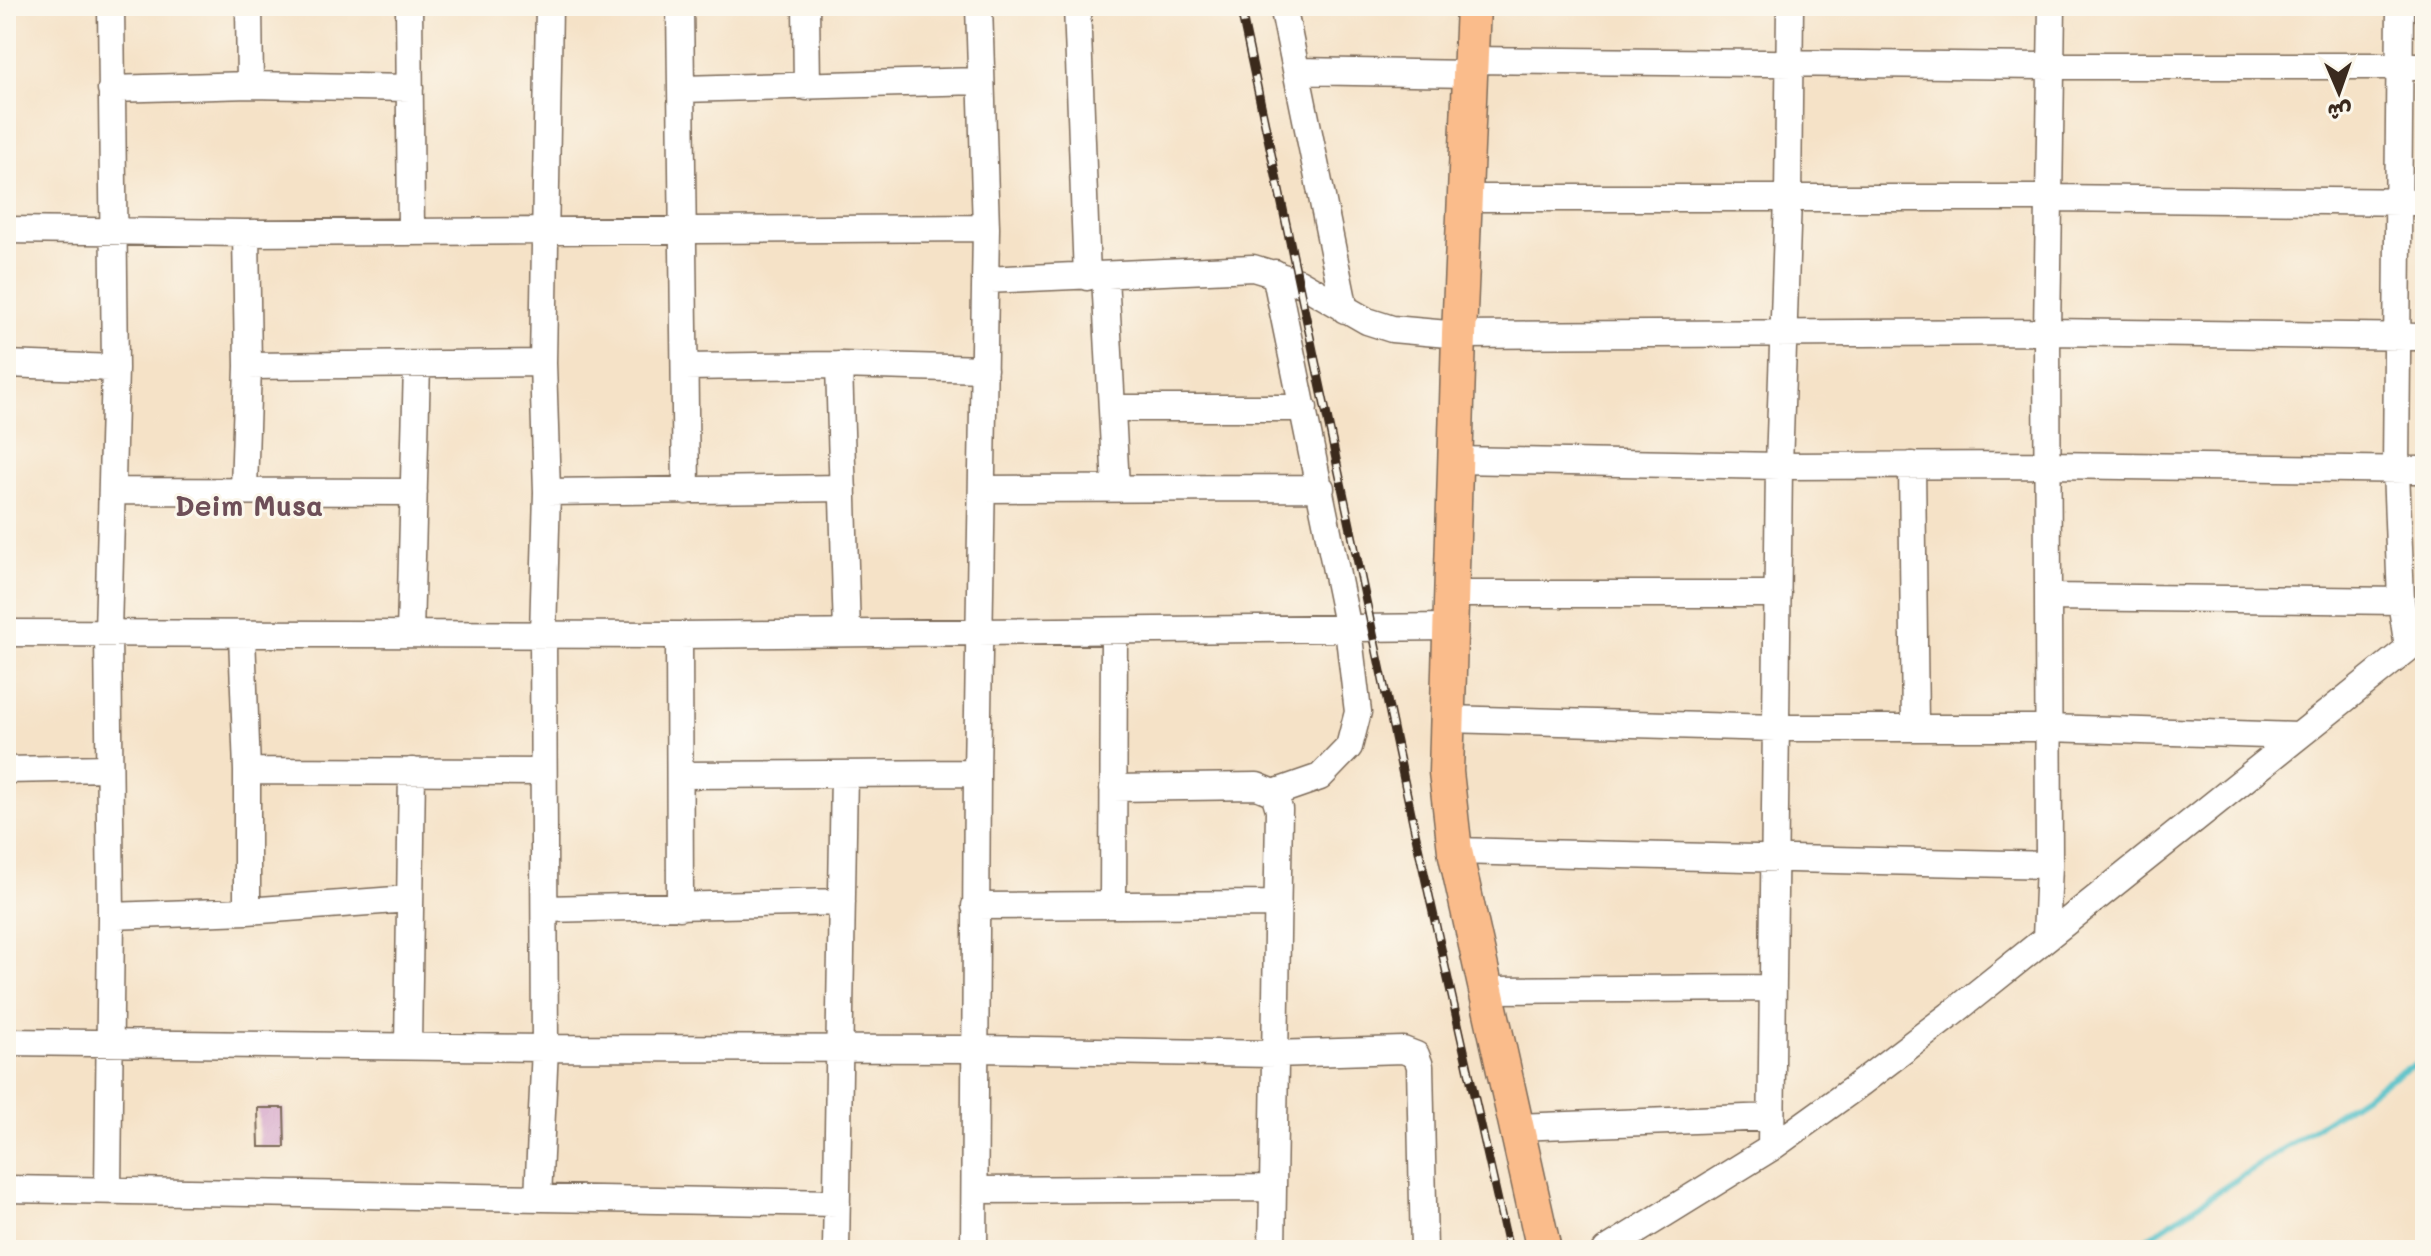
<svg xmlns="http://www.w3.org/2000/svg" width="2431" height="1256" viewBox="0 0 2431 1256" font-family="Mali,'Playpen Sans Arabic',sans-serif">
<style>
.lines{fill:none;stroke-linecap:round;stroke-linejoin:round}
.stream{stroke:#52c0c8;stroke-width:6}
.building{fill:#cd95c3}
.minor-casing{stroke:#7c6a59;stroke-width:29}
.major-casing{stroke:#7c6a59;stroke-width:37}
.minor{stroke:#fff;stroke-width:26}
.major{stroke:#fabc8b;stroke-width:34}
.rail-casing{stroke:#3b2a1e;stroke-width:9}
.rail{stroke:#fbf7ec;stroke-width:6;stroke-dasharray:18;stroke-linecap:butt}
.labels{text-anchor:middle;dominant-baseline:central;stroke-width:6;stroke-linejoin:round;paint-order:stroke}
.quarter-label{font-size:28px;font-weight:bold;fill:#6e4f58;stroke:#fbf7ec}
</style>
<rect width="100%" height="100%" fill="#fbf7ec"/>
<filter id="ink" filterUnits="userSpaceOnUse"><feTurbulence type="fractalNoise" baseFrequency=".0125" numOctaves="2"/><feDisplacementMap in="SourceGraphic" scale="16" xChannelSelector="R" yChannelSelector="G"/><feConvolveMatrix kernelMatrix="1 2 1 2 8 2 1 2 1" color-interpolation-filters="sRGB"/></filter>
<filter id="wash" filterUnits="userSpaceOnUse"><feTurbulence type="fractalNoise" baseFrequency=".006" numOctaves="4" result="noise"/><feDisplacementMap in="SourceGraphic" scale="32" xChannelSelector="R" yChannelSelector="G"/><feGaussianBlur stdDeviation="1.8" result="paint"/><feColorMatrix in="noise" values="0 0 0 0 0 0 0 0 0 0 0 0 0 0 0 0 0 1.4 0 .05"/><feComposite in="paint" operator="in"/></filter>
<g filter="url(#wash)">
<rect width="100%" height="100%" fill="#f5e2c7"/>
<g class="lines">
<path class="stream" d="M2129,1250L2402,1071L2425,1061"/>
</g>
<g id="blocks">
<path class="building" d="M258,1108H284L285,1147H259Z"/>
</g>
</g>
<g filter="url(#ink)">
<use href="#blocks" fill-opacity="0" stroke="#7c6a59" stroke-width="2"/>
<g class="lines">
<g class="minor-casing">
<path id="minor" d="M249,6L250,85
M409,6L411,231
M680,6L686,491
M806,6L807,87
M1077,6L1087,277
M1283,6L1345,310
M2400,6L2396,469L2401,601L2408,648
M1471,60L2052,66H2425
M1297,71L1470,74
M111,89L250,85L410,88
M682,89L980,81
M1465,198H2049L2425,202
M6,230L246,233L986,228
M1105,276L1116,487
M985,280L1253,268L1299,282L1367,321L1392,329L1459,335L2047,332L2425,337
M6,364L115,368
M839,365L847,633
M248,366L543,363
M685,367L839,365L984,369
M1112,408H1304
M1455,460L1779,466L2047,465L2425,470
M1912,465L1915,728
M244,489L248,366L246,233
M983,489L1321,488
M114,491L414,492
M547,492L843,488
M1451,594H1778
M2048,597L2401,601
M6,633L679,635L1450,627
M410,634L417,365
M242,635L247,771V911
M679,635L680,907
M1447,719L1776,728H2049L2297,736
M6,770L109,768
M247,771L543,772
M681,775L977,773
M1113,788L1257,786L1274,793L1279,809L1272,1250
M1274,793L1320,777L1349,747L1358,712L1348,629L1275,273
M1455,851L2049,865L2046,938
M2049,865L2047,332L2052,6
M1113,905L1114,631
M975,906L1277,904
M545,909L842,902
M111,916L247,911L409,899
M1487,990L1773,988
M6,1042L545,1048L975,1049L1274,1054L1403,1050L1416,1055L1420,1066L1424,1250
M408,1046L412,771
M1517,1127L1771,1117
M1771,1148L1779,466L1788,198L1790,6
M6,1189L837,1203
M108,1190L111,916L108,632L115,368L111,6
M975,1190L1271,1188
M538,1197L545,1048L543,634L547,492L543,363L549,6
M836,1250L844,774
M974,1250L977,773L986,228L979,6
M1606,1250L1771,1148L1853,1089L1950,1015L2425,635"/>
</g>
<g class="major-casing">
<path id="major" d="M1473,6L1459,335L1446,772L1455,851L1544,1250"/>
</g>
<use href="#minor" class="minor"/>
<use href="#major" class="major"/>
<g class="rail-casing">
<path id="rail" d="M1240,6L1418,846L1509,1250"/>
</g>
<use href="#rail" class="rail"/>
</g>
</g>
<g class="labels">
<g class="quarter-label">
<text x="249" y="505">Deim Musa</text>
</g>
</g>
<rect width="2431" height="1256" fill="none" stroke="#fbf7ec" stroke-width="32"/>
<g transform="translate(2339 92) rotate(178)" stroke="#fbf7ec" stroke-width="6" paint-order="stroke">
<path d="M0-6L14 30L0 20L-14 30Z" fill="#3b2a1e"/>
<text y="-12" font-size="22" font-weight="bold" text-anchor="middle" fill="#3b2a1e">ش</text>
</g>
</svg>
